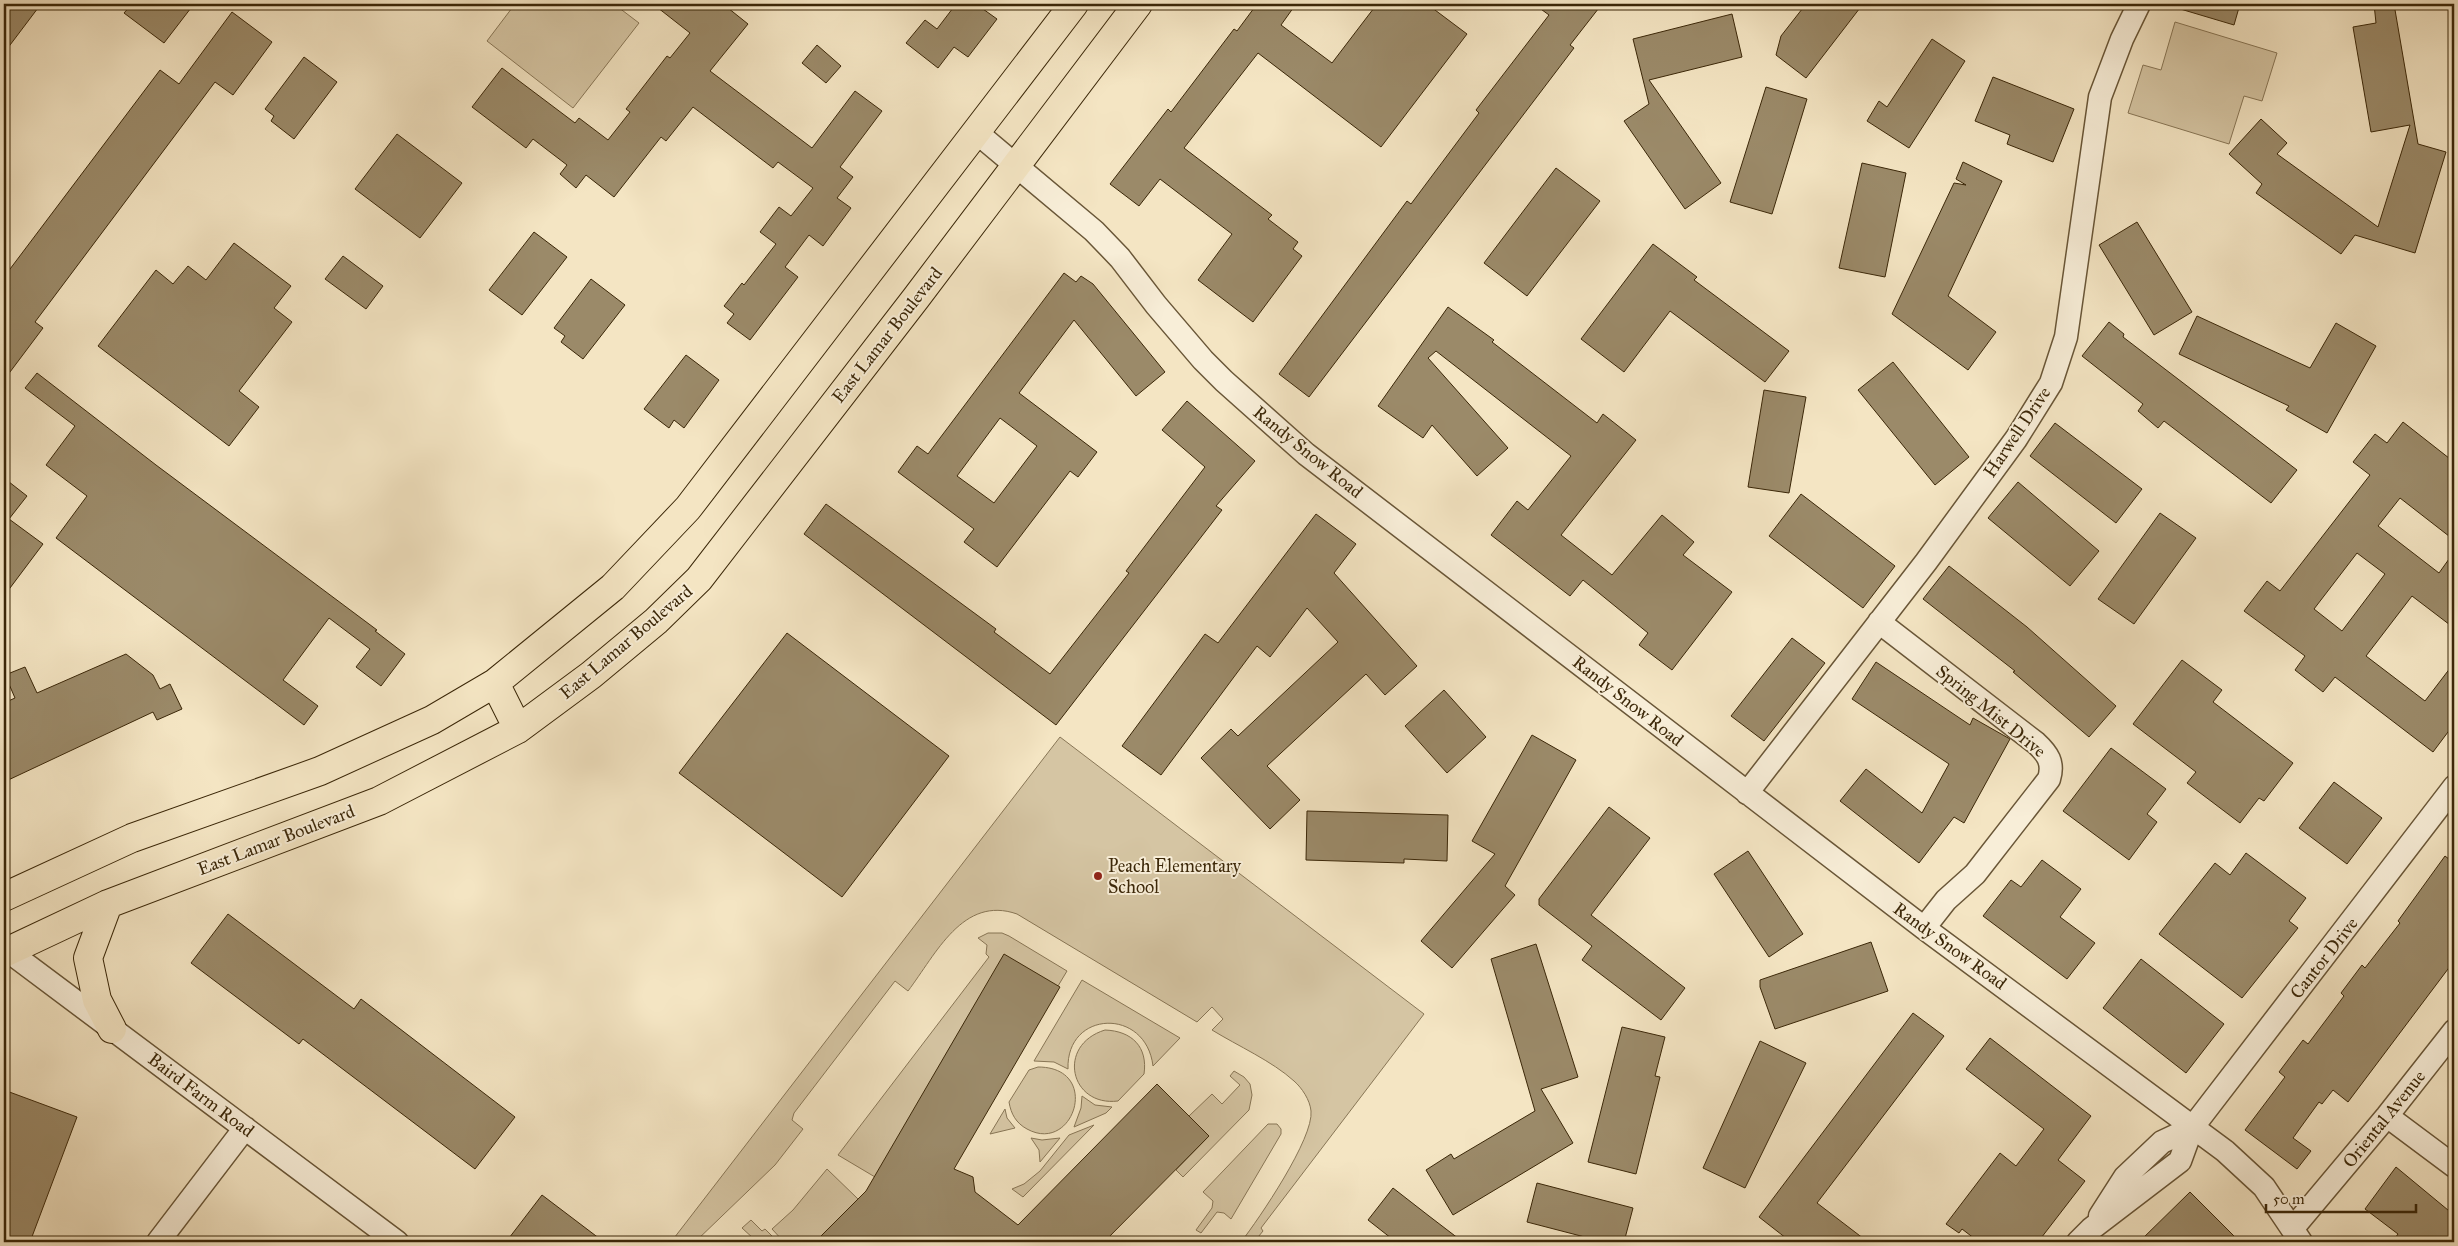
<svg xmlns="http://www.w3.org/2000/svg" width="2458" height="1246" viewBox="0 0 2458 1246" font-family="'IM FELL Great Primer',serif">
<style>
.green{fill:#d5c5a3;stroke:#887656}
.building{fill:#9b8a69;stroke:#3b2708;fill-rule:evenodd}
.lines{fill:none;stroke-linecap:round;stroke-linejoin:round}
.minor-casing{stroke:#695637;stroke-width:25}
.major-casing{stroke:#3b2708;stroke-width:30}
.minor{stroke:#f8eed8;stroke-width:22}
.major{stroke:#f4e5c3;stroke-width:28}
.poi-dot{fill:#8f2418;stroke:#f8eed8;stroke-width:2}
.labels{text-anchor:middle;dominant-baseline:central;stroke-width:4;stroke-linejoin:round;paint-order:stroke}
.street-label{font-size:18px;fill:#3b2708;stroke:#f8eed8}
.poi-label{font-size:18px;fill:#3b2708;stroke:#f8eed8;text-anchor:start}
</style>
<rect width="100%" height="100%" fill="#f4e5c3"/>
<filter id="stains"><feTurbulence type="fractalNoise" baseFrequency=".004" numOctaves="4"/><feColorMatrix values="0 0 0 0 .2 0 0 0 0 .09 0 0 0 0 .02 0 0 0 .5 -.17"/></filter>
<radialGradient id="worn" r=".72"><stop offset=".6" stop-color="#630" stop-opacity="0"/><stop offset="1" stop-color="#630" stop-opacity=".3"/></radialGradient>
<path class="green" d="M515,4H614L639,23L573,108L487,41Z
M2175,22L2277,53L2262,101L2244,96L2229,144L2128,113L2143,65L2161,70Z
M1060,737L1424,1014L1261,1228L1263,1231L1254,1242H1241C1259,1219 1314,1138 1311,1111C1310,1100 1302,1088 1294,1081C1272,1061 1238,1046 1212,1030L1223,1019L1212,1007L1197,1022L1017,914C963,895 936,954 908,991L895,981L794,1113L792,1120L803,1129L775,1165L695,1242H671Z
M988,933H1002L1009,936L1067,971L1058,986L875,1177L838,1155L989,957L986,954L987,945L978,938Z
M1082,980L1180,1038L1153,1066C1146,1007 1066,1010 1068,1069L1054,1062L1034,1061Z
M1105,1030C1132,1031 1148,1047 1144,1074L1118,1101C1070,1107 1056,1045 1105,1030Z
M1038,1067C1102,1067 1074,1155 1027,1129C1016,1123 1011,1114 1009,1102L1029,1070Z
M1234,1071L1244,1077L1250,1084L1252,1095L1249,1110L1183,1177L1176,1170L1209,1136L1189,1116L1212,1094L1222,1104L1240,1085L1230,1076Z
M1082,1096L1095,1105L1112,1107L1106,1113L1074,1127L1081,1108Z
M1005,1109L1007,1118L1015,1128L990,1134Z
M1268,1124H1277L1281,1129V1134L1231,1219L1224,1213L1217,1212L1201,1233L1196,1230L1212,1208L1213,1201L1203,1192Z
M1094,1125L1023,1197L1012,1189L1024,1184L1040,1171L1069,1135Z
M1031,1138L1042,1140L1060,1138L1040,1162L1039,1150Z
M827,1169L858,1199L815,1242H784L772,1229L793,1210Z
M751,1220L762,1231L765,1229L778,1242H752L754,1239L742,1228Z"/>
<path class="building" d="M4,4H41L4,53Z
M132,4H194L164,43L124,13Z
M653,4H723L748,24L710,71L812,148L855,91L882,111L840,167L853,177L837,198L851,208L823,246L809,235L785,267L798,277L750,340L727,323L734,314L724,306L742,283L744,285L776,244L760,232L779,207L791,216L813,188L778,162L773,168L693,107L666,141L661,137L614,197L586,175L576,188L560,174L567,165L533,139L526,148L472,107L502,68L575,123L579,118L608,140L630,112L626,109L667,56L670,58L690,33Z
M956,4H976L997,19L968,57L954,47L938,68L906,43L925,20L937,29Z
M1257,4H1296L1281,25L1332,63L1377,4H1427L1467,34L1381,147L1258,53L1184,148L1272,215L1268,219L1298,242L1293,249L1302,256L1253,322L1198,280L1232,234L1160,179L1139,206L1110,184L1168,109L1171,112L1234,29L1237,31Z
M1534,4H1602L1570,45L1574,48L1309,397L1279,374L1407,201L1411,204L1479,113L1476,110L1549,15Z
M1806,4H1863L1806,78L1776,55L1781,36Z
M2178,4H2240L2234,25L2177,8Z
M2374,4H2394L2418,144L2446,152L2415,253L2355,235L2341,254L2256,193L2262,184L2229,154L2261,119L2287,143L2277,154L2378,227L2410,125L2371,132L2353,27L2376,23Z
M232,12L272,42L233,95L215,82L35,322L43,328L4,380V277L160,70L179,84Z
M1732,14L1742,57L1649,80L1721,183L1685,209L1624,121L1649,104L1633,39Z
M1932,39L1965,61L1909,148L1867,121L1879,101L1887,107Z
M817,45L841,66L826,83L802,63Z
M304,57L337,82L294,139L271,121L274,116L265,109Z
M1993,77L2074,109L2053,162L2007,144L2010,135L1975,121Z
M1766,87L1807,99L1772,214L1730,202Z
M397,134L462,183L420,238L355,189Z
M1963,162L2002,181L1948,296L1996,332L1968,370L1892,314L1954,183L1966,185L1956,179Z
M1862,163L1906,173L1885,277L1839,268Z
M1556,168L1600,201L1527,296L1484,263Z
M2137,222L2192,312L2154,335L2099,245Z
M534,232L567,257L522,315L489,290Z
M234,243L291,286L274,308L292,322L239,391L259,407L229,446L98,346L156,270L173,284L188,266L206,280Z
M1653,244L1697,277L1694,280L1789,351L1765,382L1670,311L1624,372L1581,339Z
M343,256L383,286L366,309L325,279Z
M1064,273L1076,282L1081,276L1093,284L1165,372L1136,396L1074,320L1019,393L1097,452L1078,477L1070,471L997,567L964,542L974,529L898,472L917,446L928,454ZM1000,418L1037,446L994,503L957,476Z
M591,279L625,305L583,359L561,342L565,336L554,328Z
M1448,307L1494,340L1492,342L1597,423L1603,414L1636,440L1561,535L1612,575L1662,515L1694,542L1683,555L1732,592L1672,670L1639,645L1648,633L1583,580L1570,596L1491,535L1517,501L1528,510L1571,456L1436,351L1428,358L1508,448L1477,476L1432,425L1423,438L1378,406Z
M2197,316L2310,368L2336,323L2376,346L2327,433L2286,410L2289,406L2179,354Z
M2109,322L2124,334L2123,337L2297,470L2271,503L2164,421L2158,428L2138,411L2143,404L2082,356Z
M686,355L719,380L684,428L674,420L669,428L644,409Z
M1893,362L1969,457L1935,485L1858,390Z
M37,373L156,465L377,630L375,631L405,654L381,686L356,667L370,649L329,618L283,680L318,706L304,725L56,538L87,496L46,465L75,426L25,388Z
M1764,390L1806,397L1789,493L1748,487Z
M1187,401L1255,461L1216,506L1222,510L1056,725L804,534L826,504L996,629L994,632L1050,674L1129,573L1126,571L1205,467L1162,430Z
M2403,422L2454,462V540L2400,498L2378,526L2439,573L2454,552V628L2412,596L2366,656L2425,701L2454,663V724L2433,752L2335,677L2323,692L2295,670L2305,656L2244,611L2267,581L2280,591L2370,475L2353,462L2375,434L2387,443ZM2357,553L2385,574L2342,631L2314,609Z
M2055,423L2142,489L2116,523L2030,456Z
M4,478L27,496L9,519L43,544L4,596Z
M2018,482L2099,551L2070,586L1988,518Z
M1801,494L1895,566L1863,608L1769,536Z
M2160,513L2196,538L2134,624L2098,599Z
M1316,514L1356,544L1334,573L1417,666L1385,695L1366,674L1267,766L1300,800L1270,829L1201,758L1231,729L1238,736L1338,642L1307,608L1270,657L1257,646L1161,775L1122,746L1205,634L1218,643Z
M1949,566L2027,627L2116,706L2089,737L2013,672L2015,671L1923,599Z
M787,633L949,756L842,897L679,773Z
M1792,638L1825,663L1764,741L1731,716Z
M126,654L153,675L160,689L170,684L182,709L157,720L153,712L4,782V703L15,698L5,675L25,667L37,693Z
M2182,660L2222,690L2213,702L2293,763L2264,801L2259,798L2240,823L2187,783L2196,772L2133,724Z
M1876,662L1970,725L1973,718L2010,739L1964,823L1954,817L1919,863L1840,801L1866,769L1922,813L1949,764L1852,699Z
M1444,690L1486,737L1447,773L1405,726Z
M1532,735L1576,760L1505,886L1515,895L1452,968L1421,941L1495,854L1472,841Z
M2111,748L2166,789L2147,814L2157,822L2129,860L2063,811Z
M2334,782L2382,818L2347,864L2299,828Z
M1609,807L1650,838L1591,915L1685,988L1661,1020L1582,960L1592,946L1539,905V899Z
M1307,811L1448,815L1447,861L1404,859V863L1306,860Z
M1748,851L1803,934L1769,957L1714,874Z
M2246,853L2306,898L2289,921L2298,928L2242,998L2159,934L2215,863L2230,875Z
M2445,856L2454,863V961L2348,1102L2333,1090L2322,1104L2319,1102L2293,1138L2311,1151L2297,1169L2245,1130L2285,1077L2279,1072L2303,1040L2308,1044L2344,996L2341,993L2362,965L2365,968L2400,923L2398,921Z
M2042,860L2081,889L2060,917L2095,943L2067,979L1983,916L2011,880L2021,887Z
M228,914L354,1009L361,999L515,1117L475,1169L303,1039L299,1044L191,963Z
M1871,942L1888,991L1775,1029L1760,987V980Z
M1536,944L1578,1077L1541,1089L1573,1143L1453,1215L1426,1170L1451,1154L1454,1159L1535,1111L1491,959Z
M1004,954L1060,987L954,1169L973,1177L975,1192L1018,1225L1157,1084L1209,1136L1104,1242H815L866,1191Z
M2141,959L2224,1024L2186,1073L2103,1008Z
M1913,1013L1944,1036L1817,1203L1868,1242H1791L1759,1217Z
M1622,1027L1665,1037L1655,1076L1660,1077L1636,1174L1588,1162Z
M1990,1038L2091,1116L2058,1160L2085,1181L2038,1242H1979L1962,1229L1959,1233L1946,1224L2000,1153L2016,1166L2044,1129L1966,1069Z
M1760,1041L1806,1063L1745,1188L1703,1168Z
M4,1090L77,1117L30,1242H4Z
M2396,1167L2454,1215V1242H2392L2398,1234L2365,1209Z
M1537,1183L1633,1208L1624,1242H1604L1527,1222Z
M1393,1188L1429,1216L1463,1242H1396L1368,1220Z
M2190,1192L2240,1242H2139Z
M542,1195L604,1242H506Z"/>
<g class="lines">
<g class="minor-casing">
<path id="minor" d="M976,132L1094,231L1120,258L1156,305L1203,360L1224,381L1306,454L1924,928L2225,1151L2264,1187L2301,1242
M1879,622L2036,743C2048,754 2054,763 2049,779L1975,874L1946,900L1924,928
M1747,793L1926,562L2016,439L2051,383L2066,337L2100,97L2122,39L2139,4
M4,948L397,1242
M2387,1116L2454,1166
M2100,1216L2125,1177L2162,1142L2192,1128
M2293,1228L2387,1116L2454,1031
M158,1242L245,1128
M2078,1242L2091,1229L2180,1161L2192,1128L2454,787"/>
</g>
<g class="major-casing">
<path id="major" d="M495,683L518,729
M4,897L132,838L320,771L432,720L495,683L613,587L688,508L1074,4
M108,904L88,958L97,1000L112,1029
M4,953L108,904L379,801L518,729L591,675L656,621L699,579L916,298L1138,4"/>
</g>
<use href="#minor" class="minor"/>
<use href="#major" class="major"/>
</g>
<circle class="poi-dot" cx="1098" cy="876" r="5"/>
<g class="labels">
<g class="street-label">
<text transform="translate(887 335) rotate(-52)">East Lamar Boulevard</text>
<text transform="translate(2017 432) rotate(-56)">Harwell Drive</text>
<text transform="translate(1308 452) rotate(39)">Randy Snow Road</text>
<text transform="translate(626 642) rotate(-40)">East Lamar Boulevard</text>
<text transform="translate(1628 701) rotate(38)">Randy Snow Road</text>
<text transform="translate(1991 711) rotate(39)">Spring Mist Drive</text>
<text transform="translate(276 840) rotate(-21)">East Lamar Boulevard</text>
<text transform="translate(1950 946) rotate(36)">Randy Snow Road</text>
<text transform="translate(2324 958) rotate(-52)">Cantor Drive</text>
<text transform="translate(201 1095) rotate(37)">Baird Farm Road</text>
<text transform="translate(2384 1119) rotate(-51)">Oriental Avenue</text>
</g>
<g class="poi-label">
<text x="1108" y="866">Peach Elementary<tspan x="1108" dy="21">School</tspan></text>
</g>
</g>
<rect width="2458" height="1246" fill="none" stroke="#f4e5c3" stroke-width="20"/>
<rect x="5" y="5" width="2448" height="1236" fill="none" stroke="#3b2708" stroke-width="2.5"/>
<rect x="10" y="10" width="2438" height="1226" fill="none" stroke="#3b2708"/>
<path d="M2266 1204v8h150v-8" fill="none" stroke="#3b2708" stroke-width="2.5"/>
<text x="2273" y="1204" font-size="15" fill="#3b2708" stroke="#f8eed8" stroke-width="4" paint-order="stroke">50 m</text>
<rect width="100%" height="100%" filter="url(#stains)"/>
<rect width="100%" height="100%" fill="url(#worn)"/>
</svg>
